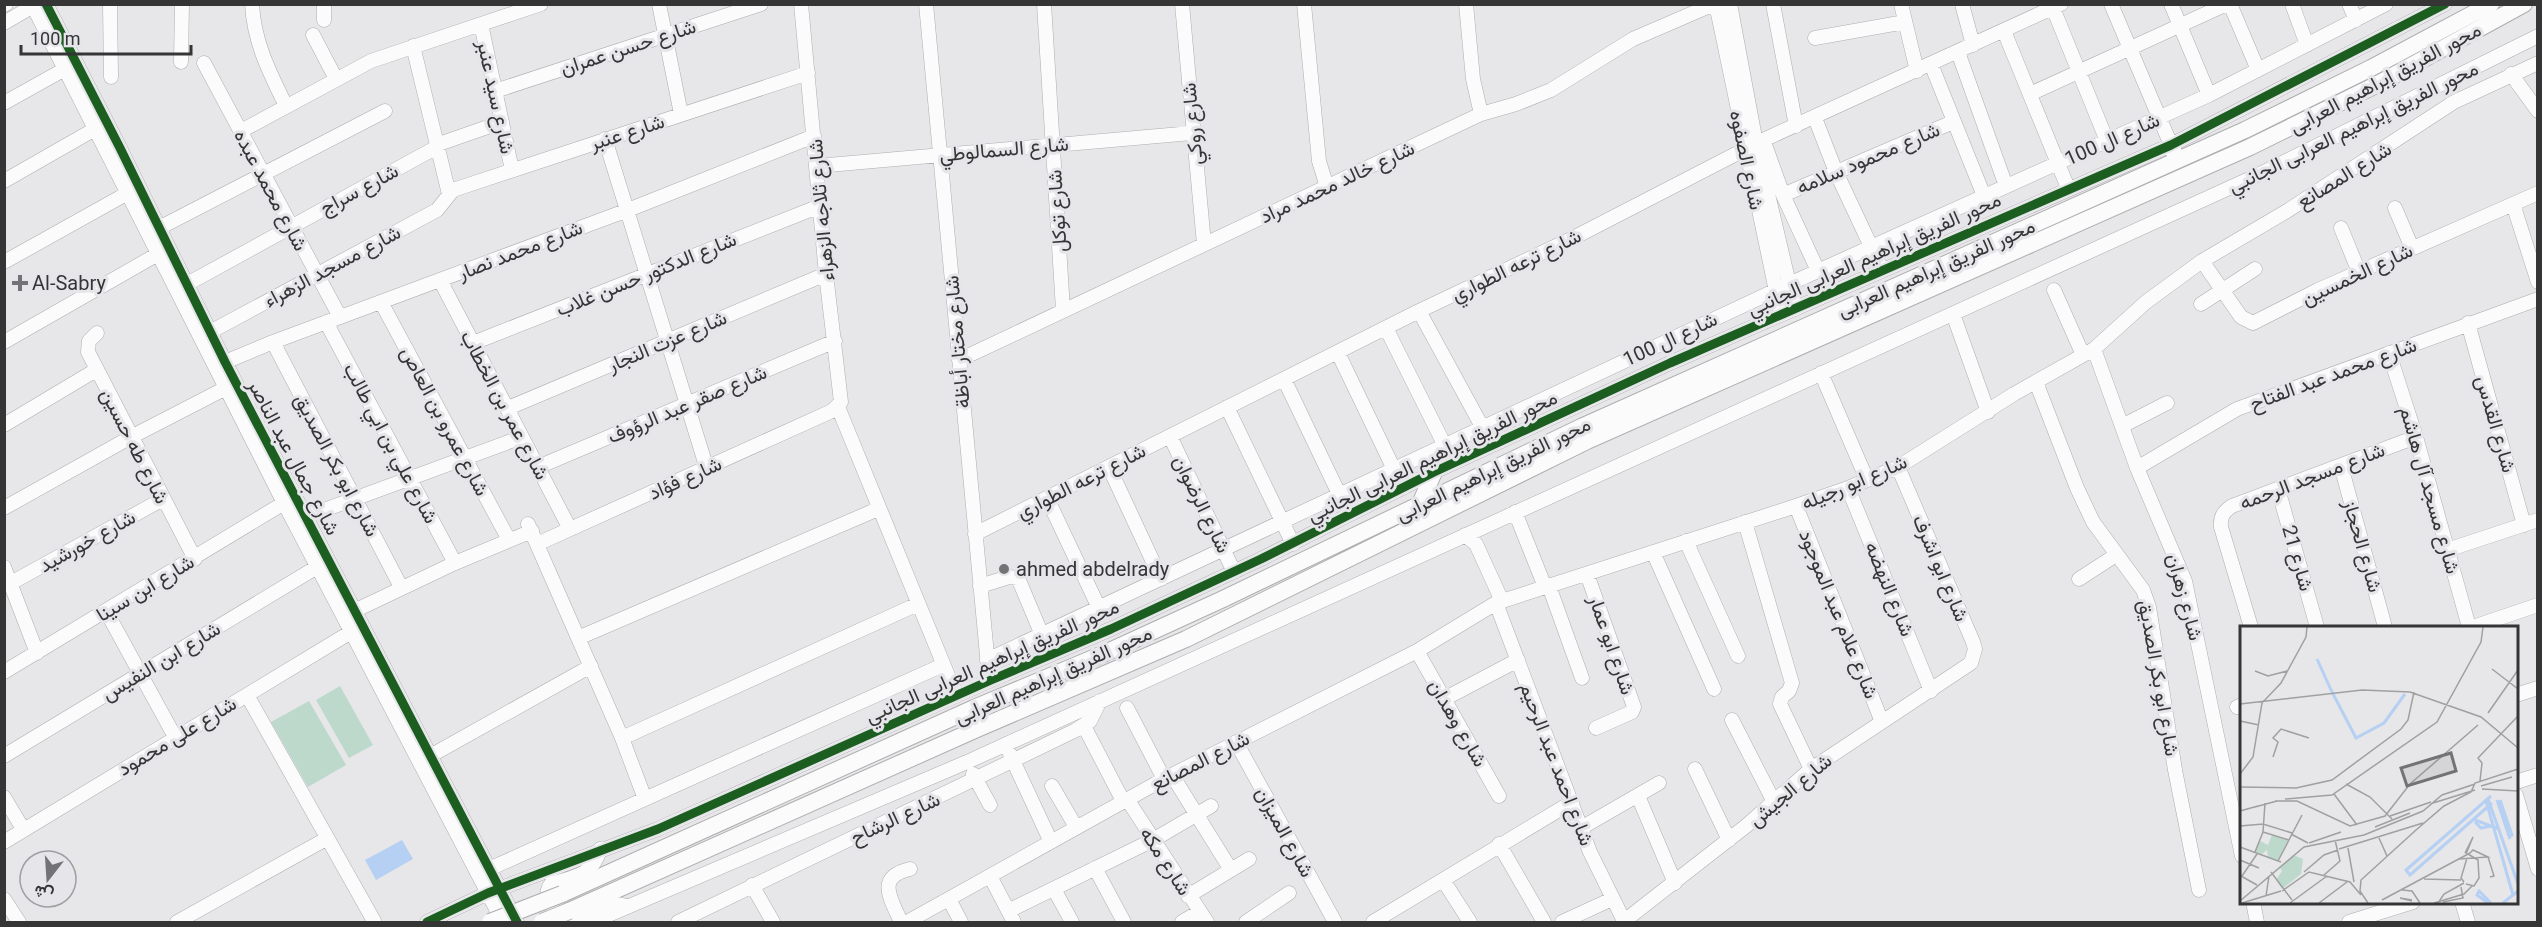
<svg xmlns="http://www.w3.org/2000/svg" width="2542" height="927" viewBox="0 0 2542 927" font-family="Roboto,Vazirmatn,sans-serif">
<style>
.green{fill:#bdd9cc}
.water{fill:#b6d0f3}
.lines{fill:none;stroke-linecap:round;stroke-linejoin:round}
.minor-casing{stroke:#aeaeb0;stroke-width:15}
.major-casing{stroke:#aeaeb0;stroke-width:18}
.minor{stroke:#fbfbfc;stroke-width:14}
.major{stroke:#fbfbfc;stroke-width:16}
.major-bridge-casing{stroke:#aeaeb0;stroke-width:18;stroke-linecap:butt}
.major-bridge{stroke:#fbfbfc;stroke-width:16}
.cycleway-casing{stroke:#e6e6ea;stroke-width:13}
.cycleway{stroke:#1b5e20;stroke-width:9}
.poi-dot{fill:#737375;stroke:#e6e6ea;stroke-width:2}
.labels{text-anchor:middle;dominant-baseline:central;stroke-width:6;stroke-linejoin:round;paint-order:stroke}
.street-label{font-size:20px;fill:#353536;stroke:#e6e6ea}
.poi-label{font-size:20px;fill:#353536;stroke:#e6e6ea;text-anchor:start}
.inset-river{fill:none;stroke:#b6d0f3;stroke-width:3}
.inset-road{fill:none;stroke:#a0a0a1;stroke-width:1.5}
.view{fill:#737375;fill-opacity:0.15;stroke:#737375;stroke-width:3}
.inset-edge{fill:none;stroke:#353536;stroke-width:3}
</style>
<rect width="100%" height="100%" fill="#e7e7e9"/>
<path class="green" d="M340,686L373,745L349,758L316,700Z
M309,701L346,765L308,787L271,722Z"/>
<path class="water" d="M402,840L413,859L376,880L365,860Z"/>
<g class="lines">
<g class="minor-casing">
<path id="minor" d="M32,4L284,503L503,922
M46,4L120,148L225,362L517,922
M110,4L111,77
M252,4C254,43 270,73 286,106
M324,4V20
M659,4L681,114
M926,4L988,666
M1044,4L1063,310
M1182,4L1204,244
M1304,4L1319,161L1327,187
M1466,4L1473,79L1481,114
M1716,4L1781,315
M1730,4L1756,143L1795,309
M1773,4L1796,126
M1901,4L1917,71
M1962,4L1973,45
M2111,4L2171,145
M2171,4L2209,95
M2230,4L2258,70
M2292,4L2307,45
M2349,4L2356,20
M4,5L6,4
M2053,8L2107,141
M4,23L33,6
M481,24L512,170
M2004,31L2068,188
M313,35L336,79
M1815,38L1905,22
M413,46L449,194
M1958,52L2006,186
M181,62L182,4
M204,63L340,317
M1931,64L1984,196
M2511,74L2538,111
M495,91L761,4
M2030,94L2227,4
M4,103L65,69
M1815,118L1836,172L1882,270
M241,131L371,61L541,4
M605,139L707,469
M1764,142L1783,195L1818,271
M436,145L502,122
M817,166L1192,133
M4,181L95,129
M1783,195L1953,122
M2513,204L2538,282
M2395,208L2412,248
M159,228L385,111
M2341,228L2359,272
M2202,261L2241,317L2253,323L2318,290L2538,193
M4,262L135,189
M440,280L570,529
M187,284L437,147
M2054,290L2083,355
M381,302L509,540
M2201,304L2255,269
M1419,311L1492,445
M1953,314L1988,412
M326,322L455,563
M2468,323L2524,525
M1386,328L1444,444
M210,332L437,210L453,190L808,73
M97,333L89,341L88,352L195,559
M4,342L158,254
M273,342L401,587
M473,343L820,206
M2094,349L2137,468L2185,581L2242,856
M1338,353L1403,488
M2389,353L2416,437L2469,627
M959,360L1481,114L1516,104L1551,90L1633,39L1714,4
M225,362L273,342L628,210L814,136
M1821,373L1867,480
M1284,379L1339,494
M2036,382L2077,488L2093,522L2143,590L2149,607L2175,770L2199,890
M838,407L956,695
M1227,407L1293,544
M508,408L826,274
M4,425L96,370
M2122,426L2167,403
M1170,436L1234,572
M2341,466L2385,627
M538,467L835,341
M1109,467L1161,579
M2137,468L2237,409L2538,299
M1848,488L1931,691
M2278,489L2317,627
M1047,498L1099,608
M1796,506L1882,722
M4,508L131,437L226,388
M1515,512L1545,587
M305,517L522,437
M1745,522L1792,683L1789,691L1782,697L1780,704L1811,769
M528,524L622,738L645,799
M975,534L1419,311L1573,238L1763,140L2061,4
M1465,535L1476,544L1502,601
M1686,541L1738,656
M537,544L832,411L841,402L826,274L801,4
M2447,550L2538,520
M1653,552L1714,689
M4,567L37,653
M1587,574L1634,707L1632,712L1596,728
M2079,579L2116,555
M11,583L163,499
M980,586L1009,577L1018,578L1042,635
M1549,586L1582,678
M1496,603L1590,852L1624,921
M106,611L175,737
M354,611L455,563L532,531
M2251,627L2221,527C2220,517 2223,512 2232,506L2416,437
M2473,627L2538,605
M578,638L878,509
M1417,651L1499,796
M987,660L1789,284L2209,95L2386,4
M4,672L284,503
M247,695L374,921
M2516,695L2538,688
M1444,699L1518,660
M2237,707L2242,705
M1127,708L1164,779
M1732,720L1774,802
M1084,726L1123,801
M622,738L918,604
M1236,742L1335,922
M1010,754L1051,842
M4,756L317,567
M430,756L591,666
M1695,769L1729,840
M973,774L990,805
M1172,775L1231,870
M2516,782L2538,775
M1052,786L1076,827
M2516,795L2538,869
M1638,796L1675,883
M4,797L23,829
M1127,799L1207,922
M1581,828L1659,783
M4,842L351,632
M1499,844L1544,922
M600,849C593,876 575,876 551,884C542,895 553,908 558,920C580,927 600,897 626,906
M1095,868L1124,922
M489,869L943,665
M990,876L1014,922
M1443,880L1470,922
M752,885L773,922
M1054,889L1072,922
M1188,896L1249,859
M4,899L19,922
M949,899L961,922
M2253,902L2257,922
M2462,902L2468,922
M1008,911L1153,840L1211,806
M177,922L326,839
M427,922L488,893L658,829L991,680L1111,629L1261,559L1434,472L1670,363L2171,145L2445,4
M592,922L967,762L2260,174L2538,36
M678,922L1076,730L1090,721L1100,701
M901,922C891,899 875,877 910,869
M907,922L1164,779L1417,651L1496,603L1796,506L1848,488L1898,467L2014,394L2094,349L2146,302L2202,261L2287,211L2454,102L2538,63
M1182,922L1199,912
M1246,922L1289,893
M1373,922L1572,802
M1562,922L1612,899
M1623,922L1746,826L1811,769L1971,663L1975,649L1973,642L1898,467
M2349,922L2413,902"/>
</g>
<g class="major-casing">
<path id="major" d="M2171,145L2177,160
M1420,504L1434,472
M562,894L974,708L1103,654L1223,599L1581,427L2245,130L2371,68L2491,4
M569,911L977,729L1186,639L1587,441L2250,147L2374,86L2524,4"/>
</g>
<use href="#minor" class="minor"/>
<use href="#major" class="major"/>
<g class="major-bridge-casing">
<path id="major-bridge" d="M490,922L562,894
M542,922L569,911"/>
</g>
<use href="#major-bridge" class="major-bridge"/>
<g class="cycleway-casing">
<path id="cycleway" d="M46,4L120,148L225,362L517,922
M427,922L488,893L658,829L991,680L1111,629L1261,559L1434,472L1670,363L2171,145L2445,4"/>
</g>
<use href="#cycleway" class="cycleway"/>
</g>
<g class="poi-dot">
<path d="M17 274h6v6h6v6h-6v6h-6v-6h-6v-6h6z"/>
<circle cx="1004" cy="569" r="6"/>
</g>
<g class="labels">
<g class="street-label">
<text transform="translate(628 47) rotate(-18)">شارع حسن عمران</text>
<text transform="translate(2385 78) rotate(-28)">محور الفريق إبراهيم العرابى</text>
<text transform="translate(496 97) rotate(78)">شارع سيد عنبر</text>
<text transform="translate(1192 124) rotate(-95)">شارع روكي</text>
<text transform="translate(2353 127) rotate(-26)">محور الفريق إبراهيم العرابى الجانبي</text>
<text transform="translate(627 132) rotate(-18)">شارع عنبر</text>
<text transform="translate(2112 139) rotate(-24)">شارع ال 100</text>
<text transform="translate(1004 149) rotate(-5)">شارع السمالوطي</text>
<text transform="translate(1868 158) rotate(-23)">شارع محمود سلامه</text>
<text transform="translate(1747 160) rotate(78)">شارع الصفوه</text>
<text transform="translate(2344 175) rotate(-32)">شارع المصانع</text>
<text transform="translate(1337 182) rotate(-25)">شارع خالد محمد مراد</text>
<text transform="translate(359 189) rotate(-28)">شارع سراج</text>
<text transform="translate(271 190) rotate(62)">شارع محمد عبده</text>
<text transform="translate(821 210) rotate(-95)">شارع ثلاجه الزهراء</text>
<text transform="translate(1057 211) rotate(-94)">شارع توكل</text>
<text transform="translate(520 250) rotate(-21)">شارع محمد نصار</text>
<text transform="translate(1874 254) rotate(-24)">محور الفريق إبراهيم العرابى الجانبي</text>
<text transform="translate(1516 265) rotate(-26)">شارع ترعه الطواري</text>
<text transform="translate(332 266) rotate(-28)">شارع مسجد الزهراء</text>
<text transform="translate(1936 268) rotate(-24)">محور الفريق إبراهيم العرابى</text>
<text transform="translate(646 274) rotate(-22)">شارع الدكتور حسن غلاب</text>
<text transform="translate(2357 274) rotate(-25)">شارع الخمسين</text>
<text transform="translate(1670 339) rotate(-25)">شارع ال 100</text>
<text transform="translate(667 341) rotate(-23)">شارع عزت النجار</text>
<text transform="translate(957 342) rotate(-95)">شارع مختار أباظة</text>
<text transform="translate(2333 374) rotate(-20)">شارع محمد عبد الفتاح</text>
<text transform="translate(687 404) rotate(-23)">شارع صقر عبد الرؤوف</text>
<text transform="translate(505 405) rotate(62)">شارع عمر بن الخطاب</text>
<text transform="translate(445 421) rotate(62)">شارع عمرو بن العاص</text>
<text transform="translate(2496 424) rotate(74)">شارع القدس</text>
<text transform="translate(391 443) rotate(62)">شارع علي بن ابي طالب</text>
<text transform="translate(135 446) rotate(63)">شارع طه حسين</text>
<text transform="translate(1432 456) rotate(-26)">محور الفريق إبراهيم العرابى الجانبي</text>
<text transform="translate(294 457) rotate(62)">شارع جمال عبد الناصر</text>
<text transform="translate(337 465) rotate(62)">شارع ابو بكر الصديق</text>
<text transform="translate(1493 469) rotate(-26)">محور الفريق إبراهيم العرابى</text>
<text transform="translate(2312 476) rotate(-21)">شارع مسجد الرحمه</text>
<text transform="translate(685 478) rotate(-24)">شارع فؤاد</text>
<text transform="translate(1081 481) rotate(-27)">شارع ترعه الطواري</text>
<text transform="translate(1854 482) rotate(-23)">شارع ابو رجيله</text>
<text transform="translate(2430 490) rotate(74)">شارع مسجد آل هاشم</text>
<text transform="translate(1202 504) rotate(64)">شارع الرضوان</text>
<text transform="translate(87 541) rotate(-29)">شارع خورشيد</text>
<text transform="translate(2363 546) rotate(74)">شارع الحجاز</text>
<text transform="translate(2298 558) rotate(74)">شارع 21</text>
<text transform="translate(1941 568) rotate(67)">شارع ابو اشرف</text>
<text transform="translate(145 588) rotate(-31)">شارع ابن سينا</text>
<text transform="translate(1890 589) rotate(68)">شارع النهضه</text>
<text transform="translate(2185 597) rotate(75)">شارع زهران</text>
<text transform="translate(1839 614) rotate(68)">شارع علام عبد الموجود</text>
<text transform="translate(1612 645) rotate(71)">شارع ابو عمار</text>
<text transform="translate(161 661) rotate(-31)">شارع ابن النفيس</text>
<text transform="translate(992 661) rotate(-24)">محور الفريق إبراهيم العرابى الجانبي</text>
<text transform="translate(1053 675) rotate(-24)">محور الفريق إبراهيم العرابى</text>
<text transform="translate(2159 678) rotate(80)">شارع ابو بكر الصديق</text>
<text transform="translate(1458 723) rotate(60)">شارع وهدان</text>
<text transform="translate(177 736) rotate(-31)">شارع على محمود</text>
<text transform="translate(1200 761) rotate(-27)">شارع المصانع</text>
<text transform="translate(1557 764) rotate(69)">شارع احمد عبد الرحيم</text>
<text transform="translate(1790 790) rotate(-40)">شارع الجيش</text>
<text transform="translate(895 818) rotate(-25)">شارع الرشاح</text>
<text transform="translate(1285 832) rotate(61)">شارع الميزان</text>
<text transform="translate(1166 861) rotate(57)">شارع مكه</text>
</g>
<g class="poi-label">
<text x="32" y="283">Al-Sabry</text>
<text x="1016" y="569">ahmed abdelrady</text>
</g>
</g>
<g transform="translate(2240 626)">
<rect width="278" height="278" fill="#e7e7e9"/>
<path d="M32,209L48,214L38,234L28,231L27,224L22,228L15,226L20,215L28,219ZM53,229L63,233L61,248L42,263L36,254L42,245L40,242Z" fill="#bdd9cc"/>
<path class="inset-river" d="M77,33L91,64M91,64L116,112L144,97L165,68M248,173L278,258M257,174L270,213M260,174L272,209L269,210M246,175L273,269M235,194L259,203M235,196L241,202L251,200M166,244L170,249L252,177M165,245L251,170M248,277L237,269L239,265L251,277M263,277L278,265"/>
<path class="inset-road" d="M252,43L278,63M15,45L28,50L47,45M0,78L122,64L170,66L241,91L278,122M248,87L278,44M0,95L19,99M33,131L38,116L33,112L41,103L69,112M242,137L238,132L278,90M0,148L13,131L22,77L41,57L66,11L67,1M240,155L242,137M106,158L130,171L152,193M241,160L272,151M0,161L56,162L92,154L161,103L168,94L174,66M242,163L278,165M94,168L117,199M45,173L92,169L197,96L241,16L243,1M35,175H57L110,200L145,190L170,158L238,99M193,177L235,164M15,181L37,175M0,185L18,180M150,190L191,176M0,200L23,198L52,207M135,201L170,187M23,206L49,214M51,208L68,217M139,212L147,230M69,217L101,206M0,221L41,236M108,222L114,256M99,223L183,197M15,226L23,206L25,177M225,227L233,211L226,228M248,231L254,250L250,251M219,233L248,231L233,224L230,227M0,234L19,242M38,235L62,189M31,246L52,274M64,246L84,229L98,224M84,249L100,235L95,214M1,250L17,259M2,250L17,228M184,253L221,254M224,256L221,252L227,232M226,258L234,260L239,252L238,234L228,228M162,264L172,265L180,277M42,265L69,246L110,256L121,269M26,270L29,250M142,274L230,227M0,275L64,221L124,209L183,185L202,169L235,158M172,275L160,272L172,274M203,276L223,272L221,261M2,277L41,265M50,277L87,250M79,277L107,256M128,277L120,265L121,254L176,204L204,180L231,166L235,157L278,143M194,277L224,268L232,260M198,277L204,268L224,257"/>
<path class="view" d="M211,127L216,145L167,160L161,142Z"/>
<rect width="278" height="278" class="inset-edge"/>
</g>
<rect width="2542" height="927" fill="none" stroke="#353536" stroke-width="12"/>
<g transform="translate(48 879) rotate(197)"><circle r="28" fill="#e6e6ea" stroke="#9f9fa2" stroke-width="1.5"/>
<path d="M0-4.5L10 22L0 15L-10 22Z" fill="#737375"/>
<text y="-9" font-size="16" font-weight="bold" text-anchor="middle" fill="#353536">ش</text>
</g>
<path d="M21 45v9h170v-9" fill="none" stroke="#353536" stroke-width="3"/>
<text x="30" y="45" font-size="18" fill="#353536" stroke="#e6e6ea" stroke-width="4.5" paint-order="stroke">100 m</text>
</svg>
